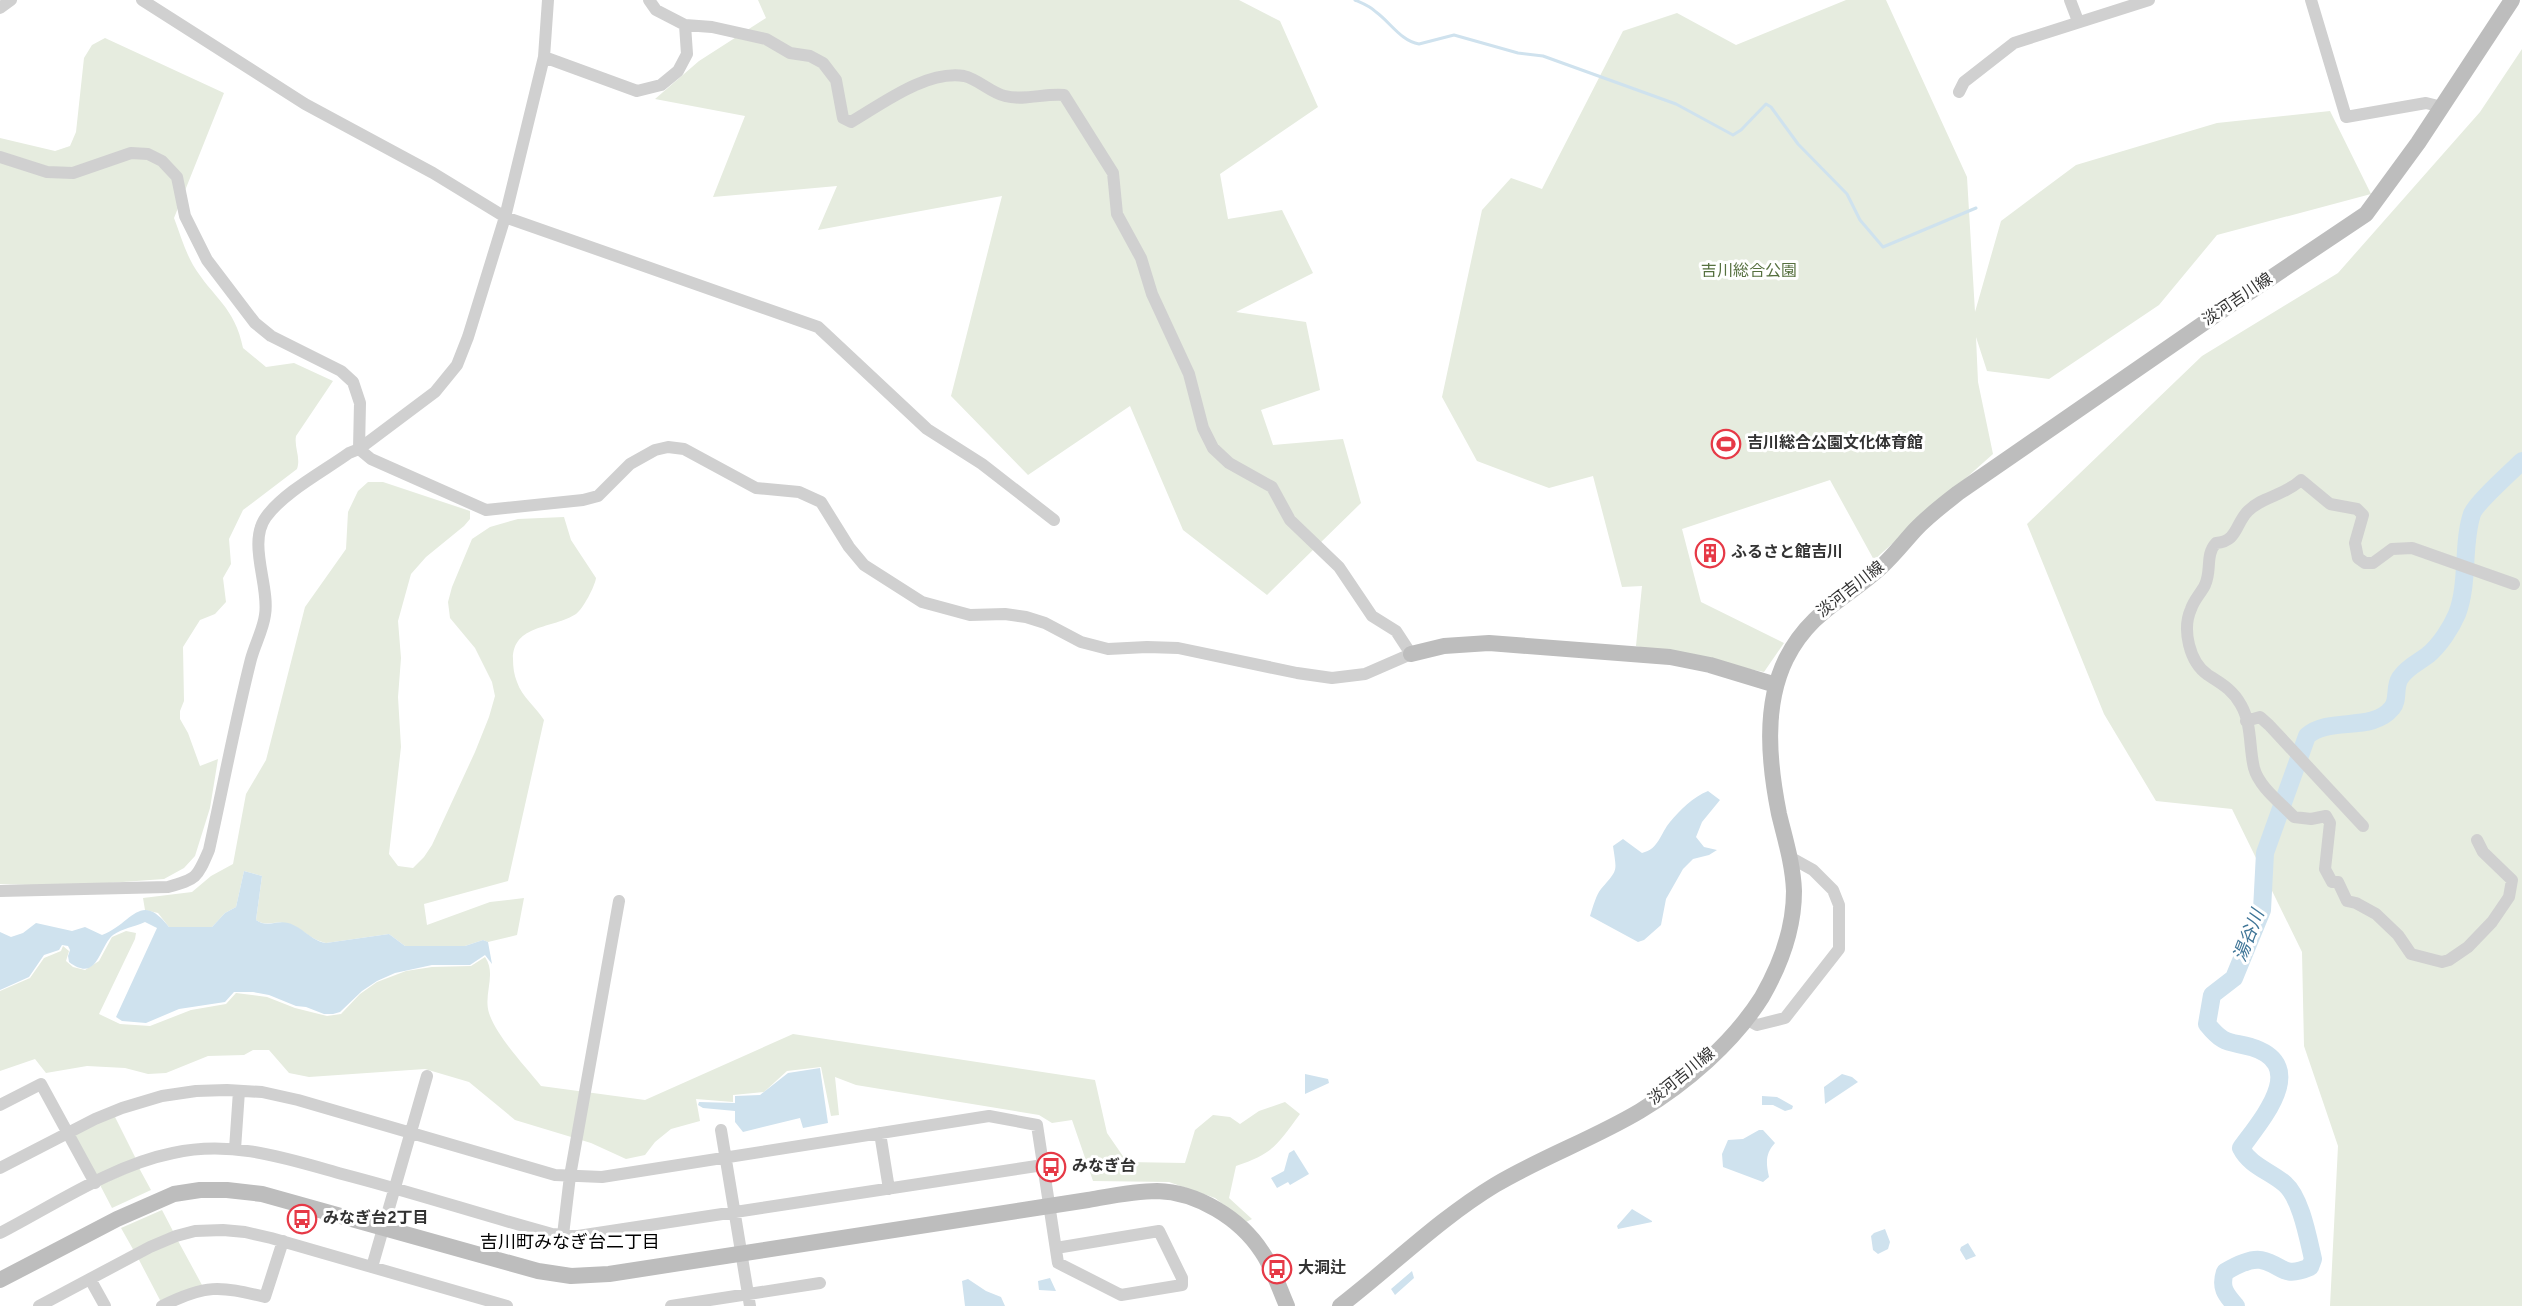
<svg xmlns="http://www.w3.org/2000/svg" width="2522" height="1306" viewBox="0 0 2522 1306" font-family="Overpass,'Noto Sans JP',sans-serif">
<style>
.green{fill:#e6ecdf}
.water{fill:#cfe2ee}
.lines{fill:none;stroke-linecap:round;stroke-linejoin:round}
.stream{stroke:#cfe2ee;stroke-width:3}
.river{stroke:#cfe2ee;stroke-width:18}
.street{stroke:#d0d0d0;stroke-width:12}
.secondary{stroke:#bdbdbd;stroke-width:16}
.labels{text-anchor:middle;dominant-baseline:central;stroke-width:6;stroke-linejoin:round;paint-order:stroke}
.park-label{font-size:16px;fill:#56703f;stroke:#fff}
.street-label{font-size:16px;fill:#333;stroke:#fff}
.poi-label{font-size:16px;font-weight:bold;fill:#333;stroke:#fff;text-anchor:start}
.water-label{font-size:18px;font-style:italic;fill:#3f7597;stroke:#fff}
.neighbourhood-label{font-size:18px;fill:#000;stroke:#fff}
</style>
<rect width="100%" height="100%" fill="#fff"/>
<path class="green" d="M758,0H1239L1280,21L1318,107L1220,174L1228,219L1282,210L1313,273L1236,312L1306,322L1320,390L1261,410L1273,445L1343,439L1361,503L1267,595L1183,530L1130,406L1028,475L951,396L1002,196L818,230L837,186L713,197L745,116L655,99L699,61L766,18Z
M1846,0H1886L1967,177L1975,312L2001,221L2076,165L2217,123L2330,111L2371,194L2217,235L2159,305L2049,379L1987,371L1976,337L1978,382L1993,454L1874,560L1830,480L1682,529L1701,602L1784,643L1764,672L1636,646L1642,586L1622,587L1593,476L1549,488L1477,461L1442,397L1482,210L1511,178L1542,189L1623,31L1677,13L1736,45Z
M105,38L224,93L174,218C180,234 185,251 193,265C213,298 235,307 243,348L266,367L294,363L333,381L296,436C294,448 301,457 297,469L243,510L229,539L231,564L223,578L226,602L215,614L200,620L183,647L184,701L180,711V719L188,733L200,766L218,759L210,808L195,856L184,868L164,879L67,886L0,884V138L55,151L70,146L76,132L84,58L92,45Z
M2522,49V1306H2330L2338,1146L2304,1046L2302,952L2232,809L2156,801L2104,714L2027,524L2202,356L2338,273L2480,112Z
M368,482H383L470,511V519L464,526L426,557L411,574L398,621L401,658L398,697L401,747L389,854L398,866L413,868L424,857L432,845L475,752L489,717L495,696L492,682L475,648L450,618L448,602L452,587L472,539L490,527L518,519L564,517L571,540L596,578C595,586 583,609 576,614C553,629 513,624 513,659C513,667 514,675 517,682C522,697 536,707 544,720L508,881L424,904L427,925L490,902L524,898L517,935L488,942L483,940L465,946H405L389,934L326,943C310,940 300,925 283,923C273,921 266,927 256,920L262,876L244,871L236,907L225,913L212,927H169L158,913L145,910L143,898L192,892L211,876L233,864L246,794L266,760L305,607L346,549L348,512L358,491Z
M126,931L136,933L135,939L99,1014L120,1024L150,1026L191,1010L226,1004L236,993L267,997L295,1008L327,1016L341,1014L360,994L377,982L406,971L432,967L471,966L485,957C497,974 483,994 489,1013C497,1037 525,1066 541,1086L645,1100L793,1034L1095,1080L1107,1133L1127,1162L1185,1163L1195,1130L1213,1115L1230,1117L1240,1124L1259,1111L1285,1102L1300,1114C1277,1145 1274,1153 1236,1166L1229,1198L1252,1219L1246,1222L1215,1198L1169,1182L1093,1181L1072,1120L1052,1123L1039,1115L856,1085L835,1077L839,1115L831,1116L821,1067L787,1071L764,1092L733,1095V1102L696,1099L700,1121L671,1129L655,1142L645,1155L626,1159L591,1143L515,1120L469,1082L425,1069L309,1077L289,1073L269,1050H253L244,1055L208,1056L166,1073L148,1074L125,1068L87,1066L46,1073L35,1059L0,1071V991L30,978L44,958L61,951L63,946L69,951L66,961L73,967L85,970L99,961L112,937Z
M114,1115L136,1159L96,1178L74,1134Z
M139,1168L151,1190L112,1208L100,1185Z
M162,1210L174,1233L134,1251L121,1228Z
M177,1239L202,1285L161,1302L138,1258Z"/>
<path class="water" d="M1708,791L1720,800L1702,822L1696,837L1704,847L1717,850L1709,855L1693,859L1683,869L1666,899L1661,925L1644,940L1638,942L1590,916C1593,907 1596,895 1601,889C1618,869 1617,873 1613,846L1623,839L1642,853C1659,849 1660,834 1670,822C1680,810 1693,797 1708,791Z
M244,871L262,876L256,920C267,928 276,920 288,923C303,927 311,941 326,943L389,934L405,946H465L483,940L488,942L492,964L485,955L470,965H432L395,973L377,981L362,991L340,1012L333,1014H324L306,1007L296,1006L269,995L253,992H234L225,1002L179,1009L146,1023L122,1021L116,1017L157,928L145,922C134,927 123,928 113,935C99,946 98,984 69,962L68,956L70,950L68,946L62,945L59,950L44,955L29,977L0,990V932L11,937L23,933L36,923L72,931L85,927L102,935C133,923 140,890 169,927H212L225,913L236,907Z
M820,1068L828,1123L803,1128L800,1118L743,1132L735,1122V1111L703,1108L698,1105L699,1102L735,1103V1096L760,1095L788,1073Z
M1305,1074L1328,1079L1329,1083L1305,1094Z
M1842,1074L1852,1077L1858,1082L1825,1104L1824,1087Z
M1762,1096L1777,1097L1793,1106L1792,1109L1785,1111L1773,1105H1762Z
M1759,1130H1763L1775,1143C1765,1154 1766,1163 1769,1177L1763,1182L1723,1167L1722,1154L1728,1140L1743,1139Z
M1294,1150L1309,1174L1290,1185L1288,1182L1277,1188L1271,1178L1284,1171L1289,1153Z
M1632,1209L1652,1221V1222L1618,1229L1617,1226Z
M1885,1229L1890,1242L1888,1249L1878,1254L1873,1250L1871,1236L1874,1233Z
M1968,1243L1976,1256L1966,1260L1960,1250L1961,1247Z
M1412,1271L1414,1278L1395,1295L1391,1289Z
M1050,1278L1056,1291L1039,1290L1038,1281Z
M968,1279L986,1291L1001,1297L1005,1306H965L962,1281Z"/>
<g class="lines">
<path class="stream" d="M1355,0C1362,3 1370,6 1376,12C1390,22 1401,41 1419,44L1454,35L1518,53L1543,56L1676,104L1733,135L1741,130L1766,104L1771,107L1798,144L1847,194L1860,220L1883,247L1976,208"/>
<path class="river" d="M2236,1306C2225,1294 2220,1287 2225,1272C2235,1266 2250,1258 2261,1260C2284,1265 2282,1279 2310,1267L2313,1259C2308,1238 2301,1198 2285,1184C2270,1171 2250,1166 2241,1148C2262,1119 2310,1065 2251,1047C2228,1041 2224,1045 2207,1024L2212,995L2234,978L2262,910L2265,853L2307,736C2329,716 2372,733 2392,708C2399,700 2394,687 2400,678C2407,667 2419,662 2428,655C2440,645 2451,628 2457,614C2469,583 2462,543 2472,514C2475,504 2512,471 2522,461"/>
<path class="street" d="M142,0L305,104L433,173L505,217L818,327L927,429L982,464L1054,520
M649,0L656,10L685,25
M2070,0L2078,21
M2311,0L2346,117L2426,103L2442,107
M0,8L11,0
M1959,92L1964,82L2014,43L2149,0
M0,157L47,172L73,173L131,153L148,154L162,161L177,177L185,216L207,260L255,323L271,336L341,371L353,382L360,403L359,449L371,459L486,510L583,500L598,496L630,464L655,450L668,447L684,449L756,488L799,492L821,502L849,547L864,565L922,602L970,615L1005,614L1026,617L1045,623L1081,642L1108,649L1147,647L1178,648L1297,673L1332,678L1365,674L1411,654L1396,631L1372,616L1339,567L1290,520L1272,487L1229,463L1213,448L1203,428L1189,374L1152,294L1141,258L1117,214L1113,173L1064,95C1045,93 1025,101 1005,96C991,93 978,79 964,76C926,70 882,104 851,122L843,118L836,80L823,63L810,56L790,53L766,39L712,27L685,25L687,54L678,71L661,85L637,91L544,57
M2246,721L2260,717L2269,725L2363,826
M2477,840L2483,852L2512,880L2509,897L2492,922L2468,947L2449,960L2442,962L2411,954L2398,935L2376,914L2356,903L2347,901L2338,882H2332L2325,869L2330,823L2326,816L2311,819L2294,817C2281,803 2259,787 2254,768C2249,748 2252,724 2241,705C2233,690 2222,684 2208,675C2189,662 2182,629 2191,609C2194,600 2201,593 2205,585C2212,570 2205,555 2216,543C2238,541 2235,524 2248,511C2263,496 2284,496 2301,480L2330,504L2357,509L2363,515L2355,543L2358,558L2365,563H2373L2392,549L2412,548L2514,584
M0,891L168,887C197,879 197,878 209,850C223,787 235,722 251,659C255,644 263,630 265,615C270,586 247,543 266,517C284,492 324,471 349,453L359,449L435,392L457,365L468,337L505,217L544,57L548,0
M1746,1019L1757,1025L1785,1018L1839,949V905L1833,890L1813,870L1795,860H1790
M0,1105L41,1084L95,1183
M721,1130L750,1306
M880,1133L889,1189
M235,1149L239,1091
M0,1168L95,1119L122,1108L162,1096L196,1091L227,1090L262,1092L298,1100L555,1175L602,1177L989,1116L1037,1125C1044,1171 1051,1217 1058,1263L1121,1295L1182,1285V1278L1159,1231L1056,1248
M0,1233C54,1205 113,1165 173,1153C232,1140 285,1158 342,1174C412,1192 482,1215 552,1234L578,1236L1043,1165
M563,1235L570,1176L619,901
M372,1267L427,1076
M90,1279L105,1306
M39,1306L150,1247L176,1236L195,1231L223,1230L245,1232L271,1238L507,1306
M162,1306C206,1284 219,1286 265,1297L283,1241
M671,1306L820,1283"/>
<path class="secondary" d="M1411,654L1444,646L1489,643L1670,657L1710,665L1776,685
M0,1280L117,1219L174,1194L200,1190H227L262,1194L538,1271L571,1276L609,1274L1088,1200C1111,1196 1134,1191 1157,1191C1197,1192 1240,1218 1262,1252C1273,1268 1279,1288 1287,1306
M1340,1306C1392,1266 1439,1219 1495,1185C1542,1157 1593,1139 1640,1111C1686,1083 1733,1043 1762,997C1781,964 1794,929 1794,891C1793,864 1785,839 1779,814C1769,764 1763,706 1786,659C1810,611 1845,600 1881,567C1894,555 1904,542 1915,530C1928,516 1943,505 1958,493L2217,314L2366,214L2418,143L2512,0"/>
</g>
<defs>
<g id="stadium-ring" transform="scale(1.5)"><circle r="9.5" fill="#fff" stroke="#e63946" stroke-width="1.5"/><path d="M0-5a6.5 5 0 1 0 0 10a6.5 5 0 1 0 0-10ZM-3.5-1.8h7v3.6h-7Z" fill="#e63946"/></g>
<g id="building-ring" transform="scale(1.5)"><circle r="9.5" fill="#fff" stroke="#e63946" stroke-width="1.5"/><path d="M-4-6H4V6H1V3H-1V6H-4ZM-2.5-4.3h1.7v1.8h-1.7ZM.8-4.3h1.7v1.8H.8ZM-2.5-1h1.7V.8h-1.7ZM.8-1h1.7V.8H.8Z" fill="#e63946"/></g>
<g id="bus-ring" transform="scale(1.5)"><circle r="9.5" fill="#fff" stroke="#e63946" stroke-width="1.5"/><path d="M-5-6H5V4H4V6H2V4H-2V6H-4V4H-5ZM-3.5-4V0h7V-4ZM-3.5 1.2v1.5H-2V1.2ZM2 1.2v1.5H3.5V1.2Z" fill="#e63946"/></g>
</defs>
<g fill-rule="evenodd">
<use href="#stadium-ring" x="1726" y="444"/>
<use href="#building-ring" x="1710" y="553"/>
<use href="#bus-ring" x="1051" y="1167"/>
<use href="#bus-ring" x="302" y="1219"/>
<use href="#bus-ring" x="1277" y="1269"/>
</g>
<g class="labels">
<g class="park-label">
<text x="1749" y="272">吉川総合公園</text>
</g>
<g class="street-label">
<text transform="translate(2238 300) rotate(-34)">淡河吉川線</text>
<text transform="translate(1851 590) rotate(-38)">淡河吉川線</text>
<text transform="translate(1682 1077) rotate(-39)">淡河吉川線</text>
</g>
<g class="poi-label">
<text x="1747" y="444">吉川総合公園文化体育館</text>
<text x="1731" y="553">ふるさと館吉川</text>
<text x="1072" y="1167">みなぎ台</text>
<text x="323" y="1219">みなぎ台2丁目</text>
<text x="1298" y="1269">大洞辻</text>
</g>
<g class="water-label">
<text transform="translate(2250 936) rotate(-69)">湯谷川</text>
</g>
<g class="neighbourhood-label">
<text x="570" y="1243">吉川町みなぎ台二丁目</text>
</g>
</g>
</svg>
